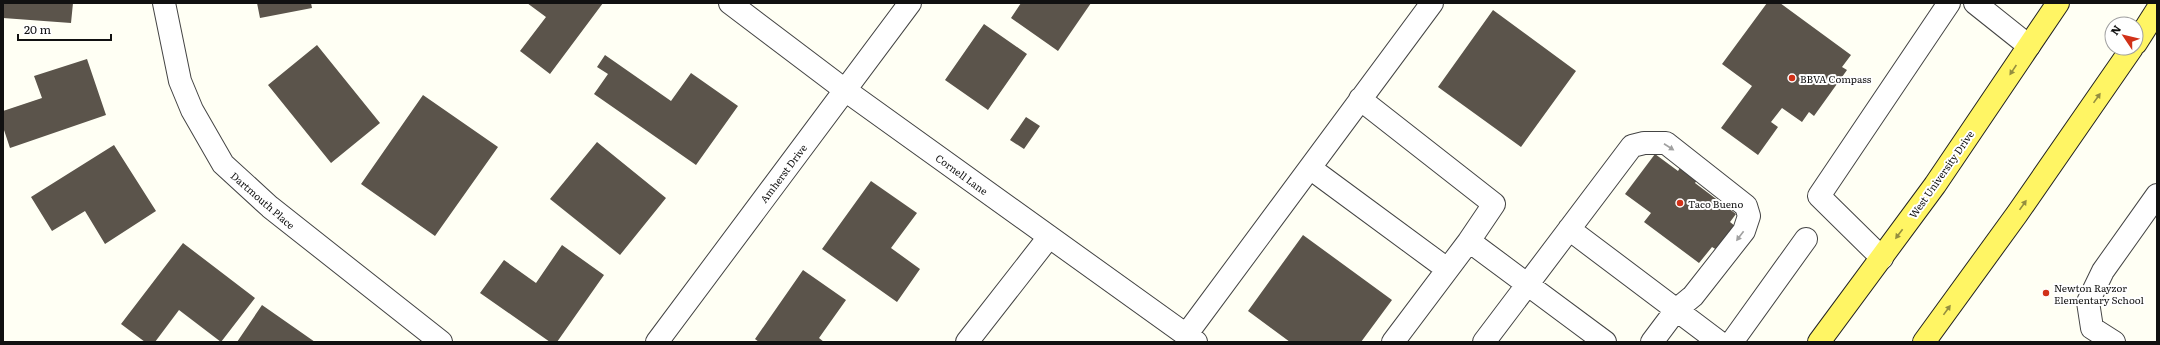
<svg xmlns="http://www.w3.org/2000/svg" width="2160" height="345" viewBox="0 0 2160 345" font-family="Literata,serif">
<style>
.building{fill:#5b544b}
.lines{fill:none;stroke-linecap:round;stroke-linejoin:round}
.minor-casing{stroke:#444;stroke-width:24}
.major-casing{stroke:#222;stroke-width:24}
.minor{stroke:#fff;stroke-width:22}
.major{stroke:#fff564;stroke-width:22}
.oneway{fill:#948e3f}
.oneway2{fill:#a0a0a0}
.poi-dot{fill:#d13118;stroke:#fff;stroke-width:1.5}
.labels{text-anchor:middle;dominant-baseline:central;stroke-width:4;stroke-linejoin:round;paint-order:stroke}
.poi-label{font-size:10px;fill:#111;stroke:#fff;text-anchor:start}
.street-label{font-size:10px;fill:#111;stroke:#fff}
</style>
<rect width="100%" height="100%" fill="#fffff4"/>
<path class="building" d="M3,3H73L71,23L3,18Z
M257,3H311L312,8L260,18Z
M527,3H603L550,74L520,51L546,17Z
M1021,3H1091L1058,51L1011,18Z
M1767,3H1780L1851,55L1842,67L1847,70L1814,116L1809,112L1802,122L1782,108L1771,122L1778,127L1758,155L1721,128L1752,86L1722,64Z
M1493,10L1576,71L1521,147L1438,87Z
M984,24L1027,54L988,110L945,80Z
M317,45L380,123L331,163L268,85Z
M605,55L671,101L691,73L738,106L696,165L594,94L608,74L597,67Z
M87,59L106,115L10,148L3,127V111L42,98L34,76Z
M423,95L498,147L435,236L361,184Z
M1026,117L1040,126L1024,149L1010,140Z
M597,142L666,198L620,255L550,199Z
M114,145L156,211L105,244L85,211L52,231L31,197Z
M1655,154L1678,171L1683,163L1700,176L1695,183L1736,214L1730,222L1735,226L1717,250L1712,247L1699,263L1644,222L1651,213L1625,194Z
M871,181L917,213L891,248L920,269L897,302L822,249Z
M1303,235L1392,300L1361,342H1290L1248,311Z
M183,243L255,298L221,342L179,310L155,342H145L121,324Z
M562,245L604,275L557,342H550L480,293L504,260L536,283Z
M803,270L846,300L819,338L824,342H759L755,339Z
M262,305L315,342H237Z"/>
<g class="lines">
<g class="minor-casing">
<path id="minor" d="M164,3L180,81L192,110L223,164L270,207L441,342
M730,3L845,90L1196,342
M1975,3L2029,46
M1360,99L1494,204L1469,241
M1310,168L1447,269
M1569,229L1719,342
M1882,258L1819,196L1949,3
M1186,335L1432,3
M657,342L910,3
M967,342L1049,237
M1393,342L1469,241L1605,342
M1484,342L1632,146L1644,143H1666L1746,206L1749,216L1744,231L1693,296L1676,310L1652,342
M1732,342L1806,239
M2114,342L2092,328L2088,302L2103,271L2157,195"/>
</g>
<g class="major-casing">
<path id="major" d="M2136,43L2157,10
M1819,342L1935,185L2058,3
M1924,342L2017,214L2132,48"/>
</g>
<use href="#minor" class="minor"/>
<use href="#major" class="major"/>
</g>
<defs><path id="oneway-solid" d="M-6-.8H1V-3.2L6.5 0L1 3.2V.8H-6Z"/></defs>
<g class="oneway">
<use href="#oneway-solid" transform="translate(2013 70) rotate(124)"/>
<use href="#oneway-solid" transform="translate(2097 98) rotate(-55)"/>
<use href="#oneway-solid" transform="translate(2023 205) rotate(-55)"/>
<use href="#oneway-solid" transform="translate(1899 234) rotate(127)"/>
<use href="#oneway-solid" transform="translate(1947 310) rotate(-54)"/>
</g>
<g class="oneway2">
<use href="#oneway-solid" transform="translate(1669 147) rotate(33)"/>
<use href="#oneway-solid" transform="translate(1740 236) rotate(127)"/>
</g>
<g class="poi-dot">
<circle cx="1792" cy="78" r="4"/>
<circle cx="1680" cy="203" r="4"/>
<circle cx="2046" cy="293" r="4"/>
</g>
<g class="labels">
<g class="poi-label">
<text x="1800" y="78">BBVA Compass</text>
<text x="1688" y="203">Taco Bueno</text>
<text x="2054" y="287">Newton Rayzor<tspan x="2054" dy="12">Elementary School</tspan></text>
</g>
<g class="street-label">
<text transform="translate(783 173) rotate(-53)">Amherst Drive</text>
<text transform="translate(962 174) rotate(36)">Cornell Lane</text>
<text transform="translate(1941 174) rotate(-55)">West University Drive</text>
<text transform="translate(263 200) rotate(41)">Dartmouth Place</text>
</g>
</g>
<rect width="2160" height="345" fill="none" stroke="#111111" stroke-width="8"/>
<g transform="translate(2124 36) rotate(305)"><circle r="19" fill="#ffffff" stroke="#a0a0a0"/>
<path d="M0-3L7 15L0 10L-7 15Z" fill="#d13118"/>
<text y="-6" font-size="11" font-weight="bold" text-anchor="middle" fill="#111111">N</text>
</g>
<path d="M18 34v6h93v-6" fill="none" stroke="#111111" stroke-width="2"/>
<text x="24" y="34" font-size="12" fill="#111111" stroke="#ffffff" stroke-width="3" paint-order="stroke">20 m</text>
</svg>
